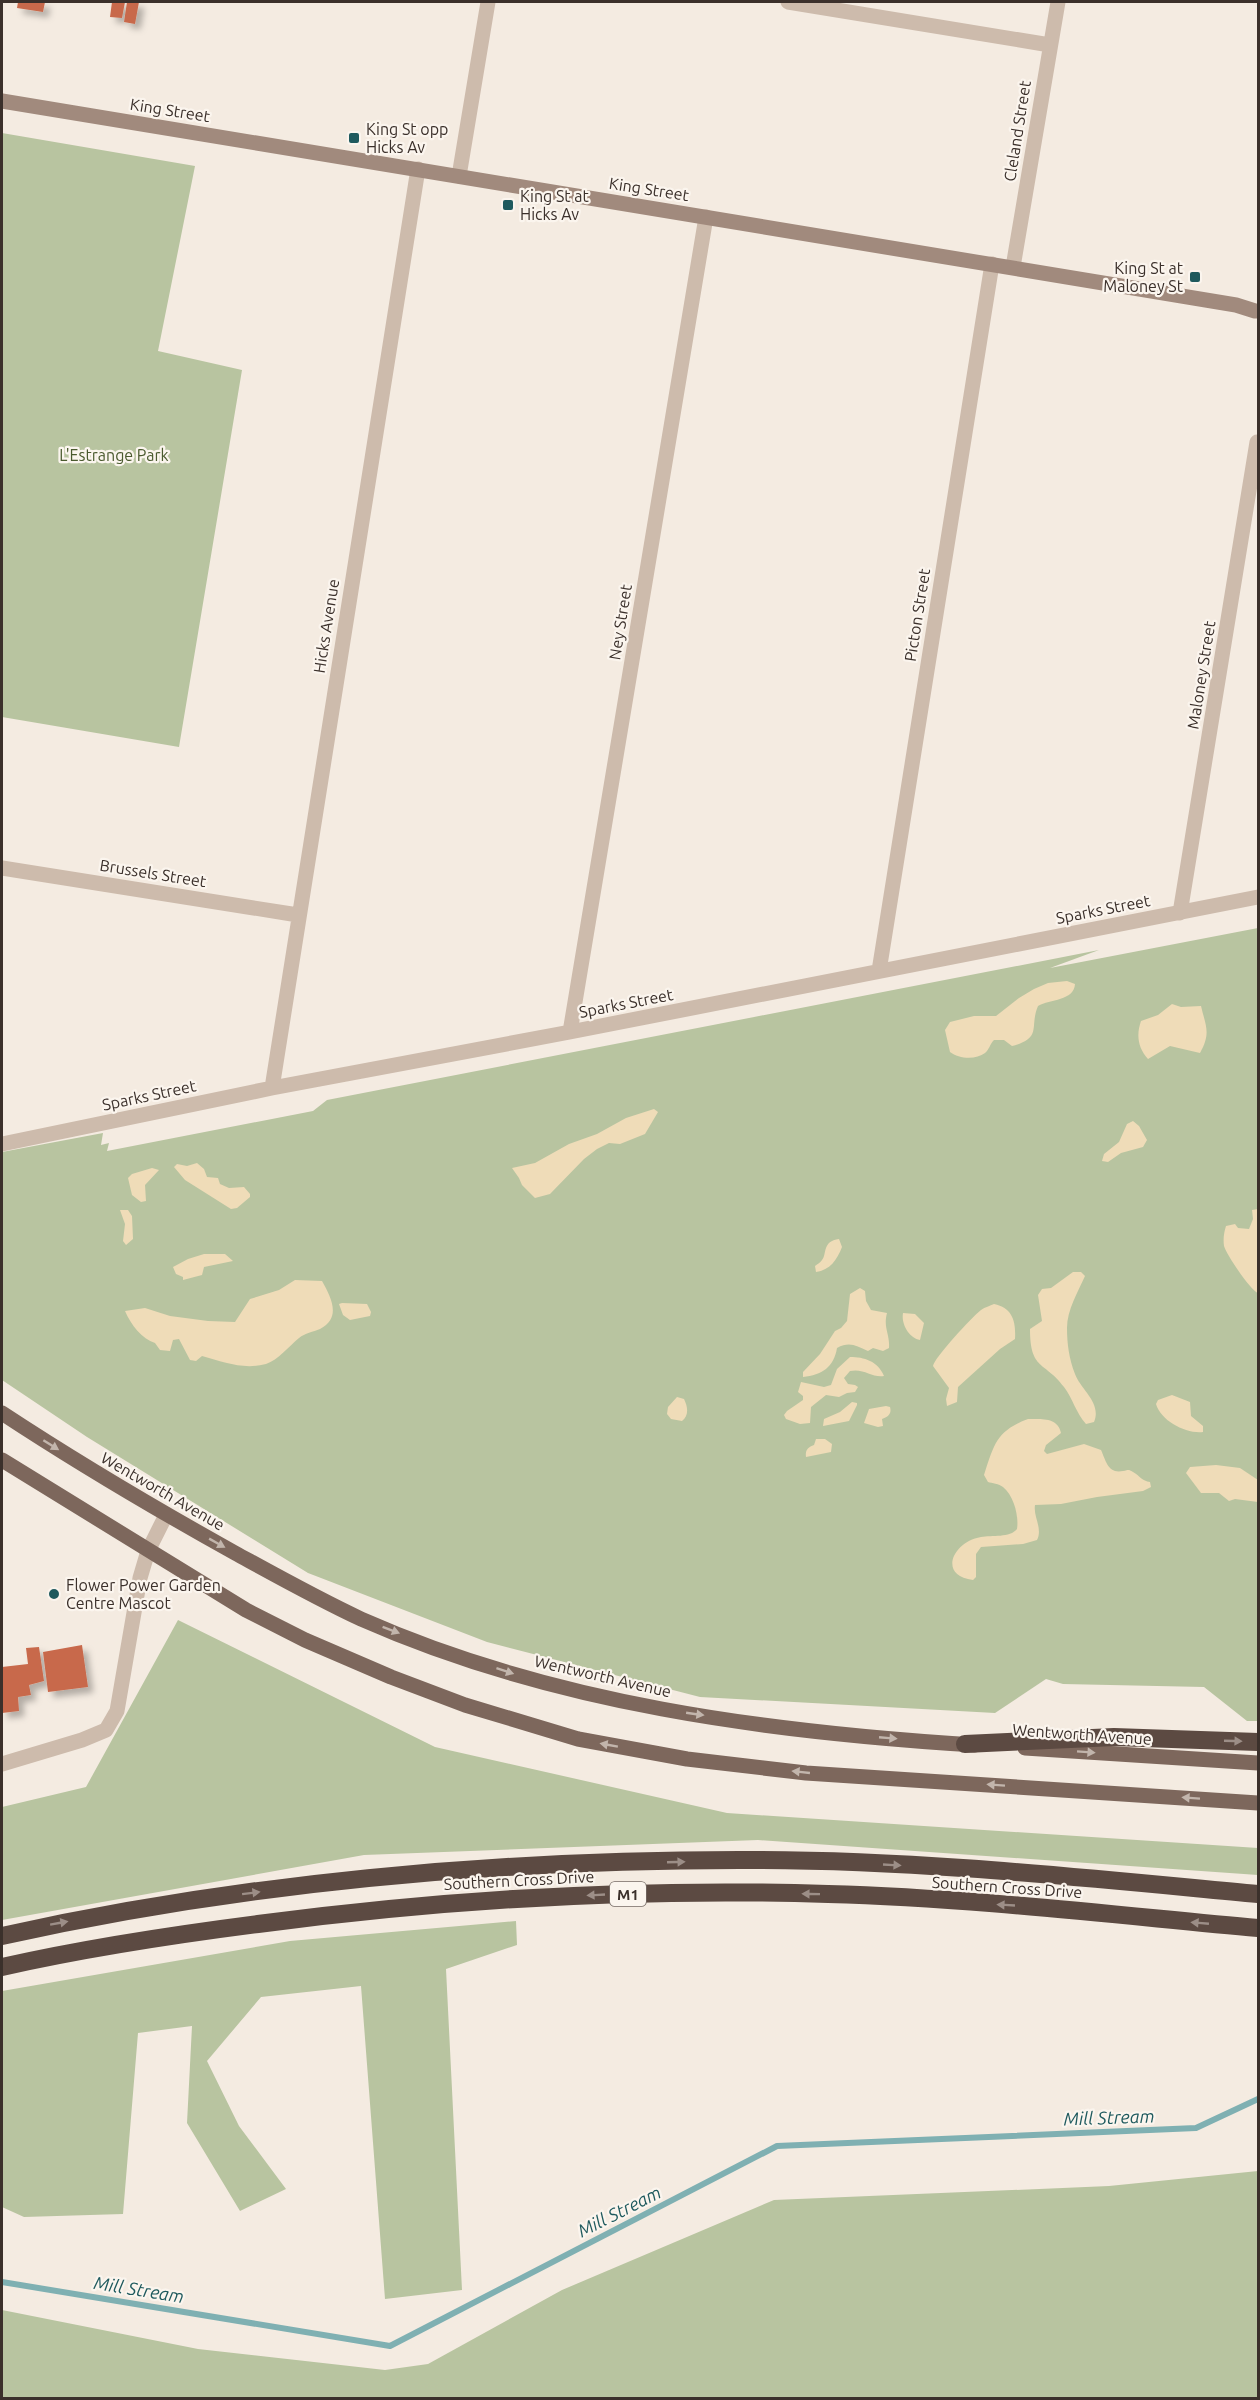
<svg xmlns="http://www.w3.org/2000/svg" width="1260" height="2400" viewBox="0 0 1260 2400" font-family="Ubuntu,sans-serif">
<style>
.green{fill:#b8c4a0}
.sand{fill:#efdcb8}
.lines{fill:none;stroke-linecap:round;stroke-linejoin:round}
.stream{stroke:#7fb0b2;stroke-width:6}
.building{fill:#c8694b;filter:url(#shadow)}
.minor{stroke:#cdbbac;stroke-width:15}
.secondary{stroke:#a18a7d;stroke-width:15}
.primary{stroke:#7d675c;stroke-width:15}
.motorway{stroke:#5c4a42;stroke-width:18}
.oneway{fill:#c2b5ac}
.oneway2{fill:#9c8e87}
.poi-dot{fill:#1f5a5e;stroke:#fbf5ee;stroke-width:2}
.labels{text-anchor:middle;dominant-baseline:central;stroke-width:4.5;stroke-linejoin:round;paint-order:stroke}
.shield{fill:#fbf5ee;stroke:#756b66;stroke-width:1.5}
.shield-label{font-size:15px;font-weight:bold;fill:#3b302b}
.street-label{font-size:16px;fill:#3b302b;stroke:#fbf5ee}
.poi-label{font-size:16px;fill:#3b302b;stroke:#fbf5ee;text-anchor:start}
.park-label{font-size:16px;fill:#4a5a2e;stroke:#fbf5ee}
.water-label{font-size:18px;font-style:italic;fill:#1f5a5e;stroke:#fbf5ee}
</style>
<defs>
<filter id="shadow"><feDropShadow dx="5.5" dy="5.5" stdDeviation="3" flood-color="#0004"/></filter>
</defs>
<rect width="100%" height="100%" fill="#f4ebe1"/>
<path class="green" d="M2,133L195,166L158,351L242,370L179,747L2,717Z
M1258,928V1721H1247L1204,1687L1063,1684L1046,1679L995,1713L700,1697L487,1642L308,1573L87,1437L2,1380V1152L103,1133L101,1145L109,1143L107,1151L313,1111L327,1100L1099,950L1050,968Z
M178,1620L435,1747L727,1813L1258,1848V1875L758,1840L364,1855L2,1920V1807L86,1787Z
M516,1921L517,1945L446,1969L462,2290L385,2299L361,1986L261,1997L207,2061L239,2126L286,2189L240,2211L187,2123L192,2026L138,2033L123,2214L24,2217L2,2207V1991L290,1941Z
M1258,2171V2398H2V2310L198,2349L385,2370L428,2364L562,2290L774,2200L1109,2186Z"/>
<path class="sand" d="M1067,981L1075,984C1074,1001 1050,999 1038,1006C1029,1027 1043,1038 1012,1046L1004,1040H994C990,1044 989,1050 985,1053C976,1060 959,1059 950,1052L945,1030L950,1022L974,1016H996L1019,998L1034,989L1048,983Z
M1172,1004L1181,1007L1201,1006C1206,1027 1211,1033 1200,1053L1170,1046L1148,1059C1138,1048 1136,1035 1141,1021L1158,1015Z
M654,1109L658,1112L645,1134L620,1144L609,1143L597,1149L584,1159L550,1194L535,1198L522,1185L519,1178L512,1168L535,1163L569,1144L597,1134L626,1118Z
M1133,1121L1139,1126L1147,1140L1143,1147L1121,1153L1108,1162L1102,1161L1104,1154L1119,1142L1127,1124Z
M197,1163L204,1169L207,1177L218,1178L220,1184L229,1188L244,1187L250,1194V1197L237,1208L231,1209L185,1180L174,1167L177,1164L187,1166Z
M152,1168L159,1170L145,1185L146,1201L141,1202L132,1195L128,1178L132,1174Z
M1258,1209V1293C1251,1291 1226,1254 1224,1246C1223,1239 1224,1232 1226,1226L1235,1224L1238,1228L1249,1229L1253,1219L1252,1210Z
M120,1210H128L132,1216L133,1239L126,1245L123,1241L125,1224Z
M839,1239L842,1247C837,1260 830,1270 816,1272L815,1266C817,1264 820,1263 822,1260C827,1254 822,1241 839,1239Z
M204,1254H225L233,1261L204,1267L202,1275L183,1280V1277L176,1274L173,1267L188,1259Z
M1073,1272H1081L1085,1276C1078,1292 1067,1310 1067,1328C1067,1343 1069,1359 1075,1374C1081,1390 1102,1403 1094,1422L1086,1424C1076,1413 1073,1399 1064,1387C1045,1361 1030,1371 1030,1329L1042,1321L1038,1295L1042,1289L1051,1288Z
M295,1280L322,1281C331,1297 342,1318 320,1329C313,1332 305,1333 299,1338C289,1346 278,1360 266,1364C243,1370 224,1362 202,1356L196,1361L190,1360L179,1339L173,1340L170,1351L160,1350L155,1343C142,1339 131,1325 125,1311L145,1308L170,1316L208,1321L235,1322L250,1299L279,1290Z
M860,1288L865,1291L866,1301L871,1310L887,1313C883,1328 890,1334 889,1348L883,1351L873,1348L868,1351C856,1346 850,1341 837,1348C834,1367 822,1375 803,1377V1372L820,1354L835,1331L841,1328L847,1321L850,1294Z
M342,1303L367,1304L371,1312L370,1316L350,1320L343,1315L339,1304Z
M994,1304C1013,1308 1016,1322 1015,1339L1000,1349L958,1387L957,1402L947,1406L946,1399L949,1388L933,1366C935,1357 972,1317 981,1310C985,1307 990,1306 994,1304Z
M903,1313L915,1314L924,1323L920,1340C909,1338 901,1324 903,1313Z
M850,1357C864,1357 878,1361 884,1376C872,1378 864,1368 850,1371L844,1378L848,1384L855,1385L858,1387L855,1392L847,1393L839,1397L826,1395L811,1407L810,1423L800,1424L786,1419L784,1415L787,1411L803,1400V1396L798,1392L801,1382L824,1387L831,1385L837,1369Z
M1172,1395L1190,1402L1191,1416L1203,1426V1432C1186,1434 1161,1421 1156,1404L1158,1400Z
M677,1397L684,1399C688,1407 689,1416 682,1421L671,1419L667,1414L668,1407Z
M852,1402L857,1403V1405L849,1421L823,1426L824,1419L840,1412Z
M886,1406L890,1407C892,1414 888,1417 882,1419L883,1426L878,1427L864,1423L869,1409Z
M1028,1419C1041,1419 1058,1417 1061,1433L1046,1445L1044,1451L1047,1454L1084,1444L1101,1450C1106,1461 1108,1474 1123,1471C1129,1470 1128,1469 1133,1472C1140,1476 1142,1481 1150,1482L1151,1487L1143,1491L1097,1497L1061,1504L1035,1505C1033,1517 1043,1528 1037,1540L1023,1544L981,1547L976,1554V1577L973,1580C938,1576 952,1542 981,1537C992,1535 1010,1538 1017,1529C1019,1516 1014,1496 1003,1487C999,1484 992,1483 988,1482L984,1475C994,1445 996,1431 1028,1419Z
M816,1439H825L832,1444L831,1452L806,1457C805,1450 808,1447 814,1445Z
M1216,1465L1240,1468L1258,1480V1502L1235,1499L1229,1501L1219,1493H1201L1186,1473L1190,1467Z"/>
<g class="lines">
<path class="stream" d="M2,2282L390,2346L777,2146L1196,2128L1258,2099"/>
</g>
<path class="building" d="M18,2H45L43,12L17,8Z
M112,2H125L122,18L110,17Z
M127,2H139L135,24L124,22Z
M82,1645L88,1687L48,1692L43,1652Z
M39,1647L44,1681L29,1685L31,1695L18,1697L19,1711L2,1713V1667L28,1664L26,1648Z"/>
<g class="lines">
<path class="minor" d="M788,2L1050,45
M459,176L488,2
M1013,267L1058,2
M2,868L298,915
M1180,913L1257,442
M879,971L992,264
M570,1032L706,217
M272,1088L418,169
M2,1144L272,1088L570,1032L1258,897
M2,1764L82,1740L106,1730L117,1711L140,1578L148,1551L166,1515"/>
<path class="secondary" d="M2,101L1236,305L1255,311"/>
<path class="primary" d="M2,1413C78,1463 156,1509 235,1553C277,1576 318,1599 361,1619C553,1704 767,1732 975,1745
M2,1460L246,1610L305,1640L391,1677L465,1705L578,1739L687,1759L806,1773L1258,1803
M1025,1748L1258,1763"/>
<path class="motorway" d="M965,1744L1114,1737L1258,1742
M2,1936C240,1883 495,1860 739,1860C912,1859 1086,1878 1258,1894
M2,1967C86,1948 172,1935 258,1924C447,1899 638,1888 828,1894C972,1898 1115,1915 1258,1928"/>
</g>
<defs><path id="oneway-solid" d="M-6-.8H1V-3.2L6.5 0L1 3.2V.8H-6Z" transform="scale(1.5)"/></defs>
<g class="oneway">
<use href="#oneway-solid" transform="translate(51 1445) rotate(32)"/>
<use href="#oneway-solid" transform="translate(217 1543) rotate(29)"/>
<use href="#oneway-solid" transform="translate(391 1630) rotate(21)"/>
<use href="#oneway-solid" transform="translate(505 1671) rotate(18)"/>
<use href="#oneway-solid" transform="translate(695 1714) rotate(8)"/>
<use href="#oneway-solid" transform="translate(888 1738) rotate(5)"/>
<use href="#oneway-solid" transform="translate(609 1745) rotate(-170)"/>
<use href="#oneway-solid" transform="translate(1086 1752) rotate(4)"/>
<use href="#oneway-solid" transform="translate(801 1772) rotate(-174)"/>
<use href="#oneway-solid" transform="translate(996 1785) rotate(-176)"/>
<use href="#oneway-solid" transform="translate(1191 1798) rotate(-176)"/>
</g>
<g class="oneway2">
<use href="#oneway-solid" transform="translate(1233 1741) rotate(2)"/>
<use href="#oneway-solid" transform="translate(676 1862) rotate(-2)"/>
<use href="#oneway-solid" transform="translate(892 1865) rotate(3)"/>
<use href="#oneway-solid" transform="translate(251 1893) rotate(-7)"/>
<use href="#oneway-solid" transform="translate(811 1894) rotate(-179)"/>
<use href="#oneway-solid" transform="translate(596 1895) rotate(177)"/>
<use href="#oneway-solid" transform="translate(1006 1905) rotate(-177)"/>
<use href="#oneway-solid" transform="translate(59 1923) rotate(-10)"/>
<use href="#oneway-solid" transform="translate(1200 1923) rotate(-175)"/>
</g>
<g class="poi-dot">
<rect x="348" y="132" width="12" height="12" rx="3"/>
<rect x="502" y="199" width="12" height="12" rx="3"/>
<rect x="1189" y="271" width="12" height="12" rx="3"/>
<circle cx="54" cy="1594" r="6"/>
</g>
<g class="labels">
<rect class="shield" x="610" y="1882" width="36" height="24" rx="4.5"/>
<g class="shield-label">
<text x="628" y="1894">M1</text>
</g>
<g class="street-label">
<text transform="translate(170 110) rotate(9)">King Street</text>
<text transform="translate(1017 131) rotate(-81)">Cleland Street</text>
<text transform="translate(649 189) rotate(9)">King Street</text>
<text transform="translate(917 615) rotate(-81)">Picton Street</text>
<text transform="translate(620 622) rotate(-81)">Ney Street</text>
<text transform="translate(326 626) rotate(-81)">Hicks Avenue</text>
<text transform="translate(1201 675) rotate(-81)">Maloney Street</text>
<text transform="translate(153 873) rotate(9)">Brussels Street</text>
<text transform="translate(1103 909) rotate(-11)">Sparks Street</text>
<text transform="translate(626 1003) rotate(-11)">Sparks Street</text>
<text transform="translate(149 1095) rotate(-12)">Sparks Street</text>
<text transform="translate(163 1491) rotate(30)">Wentworth Avenue</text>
<text transform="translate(603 1676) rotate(13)">Wentworth Avenue</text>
<text transform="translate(1082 1734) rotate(4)">Wentworth Avenue</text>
<text transform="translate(519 1880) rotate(-3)">Southern Cross Drive</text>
<text transform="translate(1007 1887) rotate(4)">Southern Cross Drive</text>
</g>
<g class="poi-label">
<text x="366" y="129">King St opp<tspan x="366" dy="18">Hicks Av</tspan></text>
<text x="520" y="196">King St at<tspan x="520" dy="18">Hicks Av</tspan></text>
<text x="1183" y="268" text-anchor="end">King St at<tspan x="1183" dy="18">Maloney St</tspan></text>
<text x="66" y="1585">Flower Power Garden<tspan x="66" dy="18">Centre Mascot</tspan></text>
</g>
<g class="park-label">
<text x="114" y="455">L'Estrange Park</text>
</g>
<g class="water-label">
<text transform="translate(1109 2117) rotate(-2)">Mill Stream</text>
<text transform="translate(619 2211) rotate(-27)">Mill Stream</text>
<text transform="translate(139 2289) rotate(9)">Mill Stream</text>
</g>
</g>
<rect width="1260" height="2400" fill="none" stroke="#3b302b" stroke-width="6"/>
</svg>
